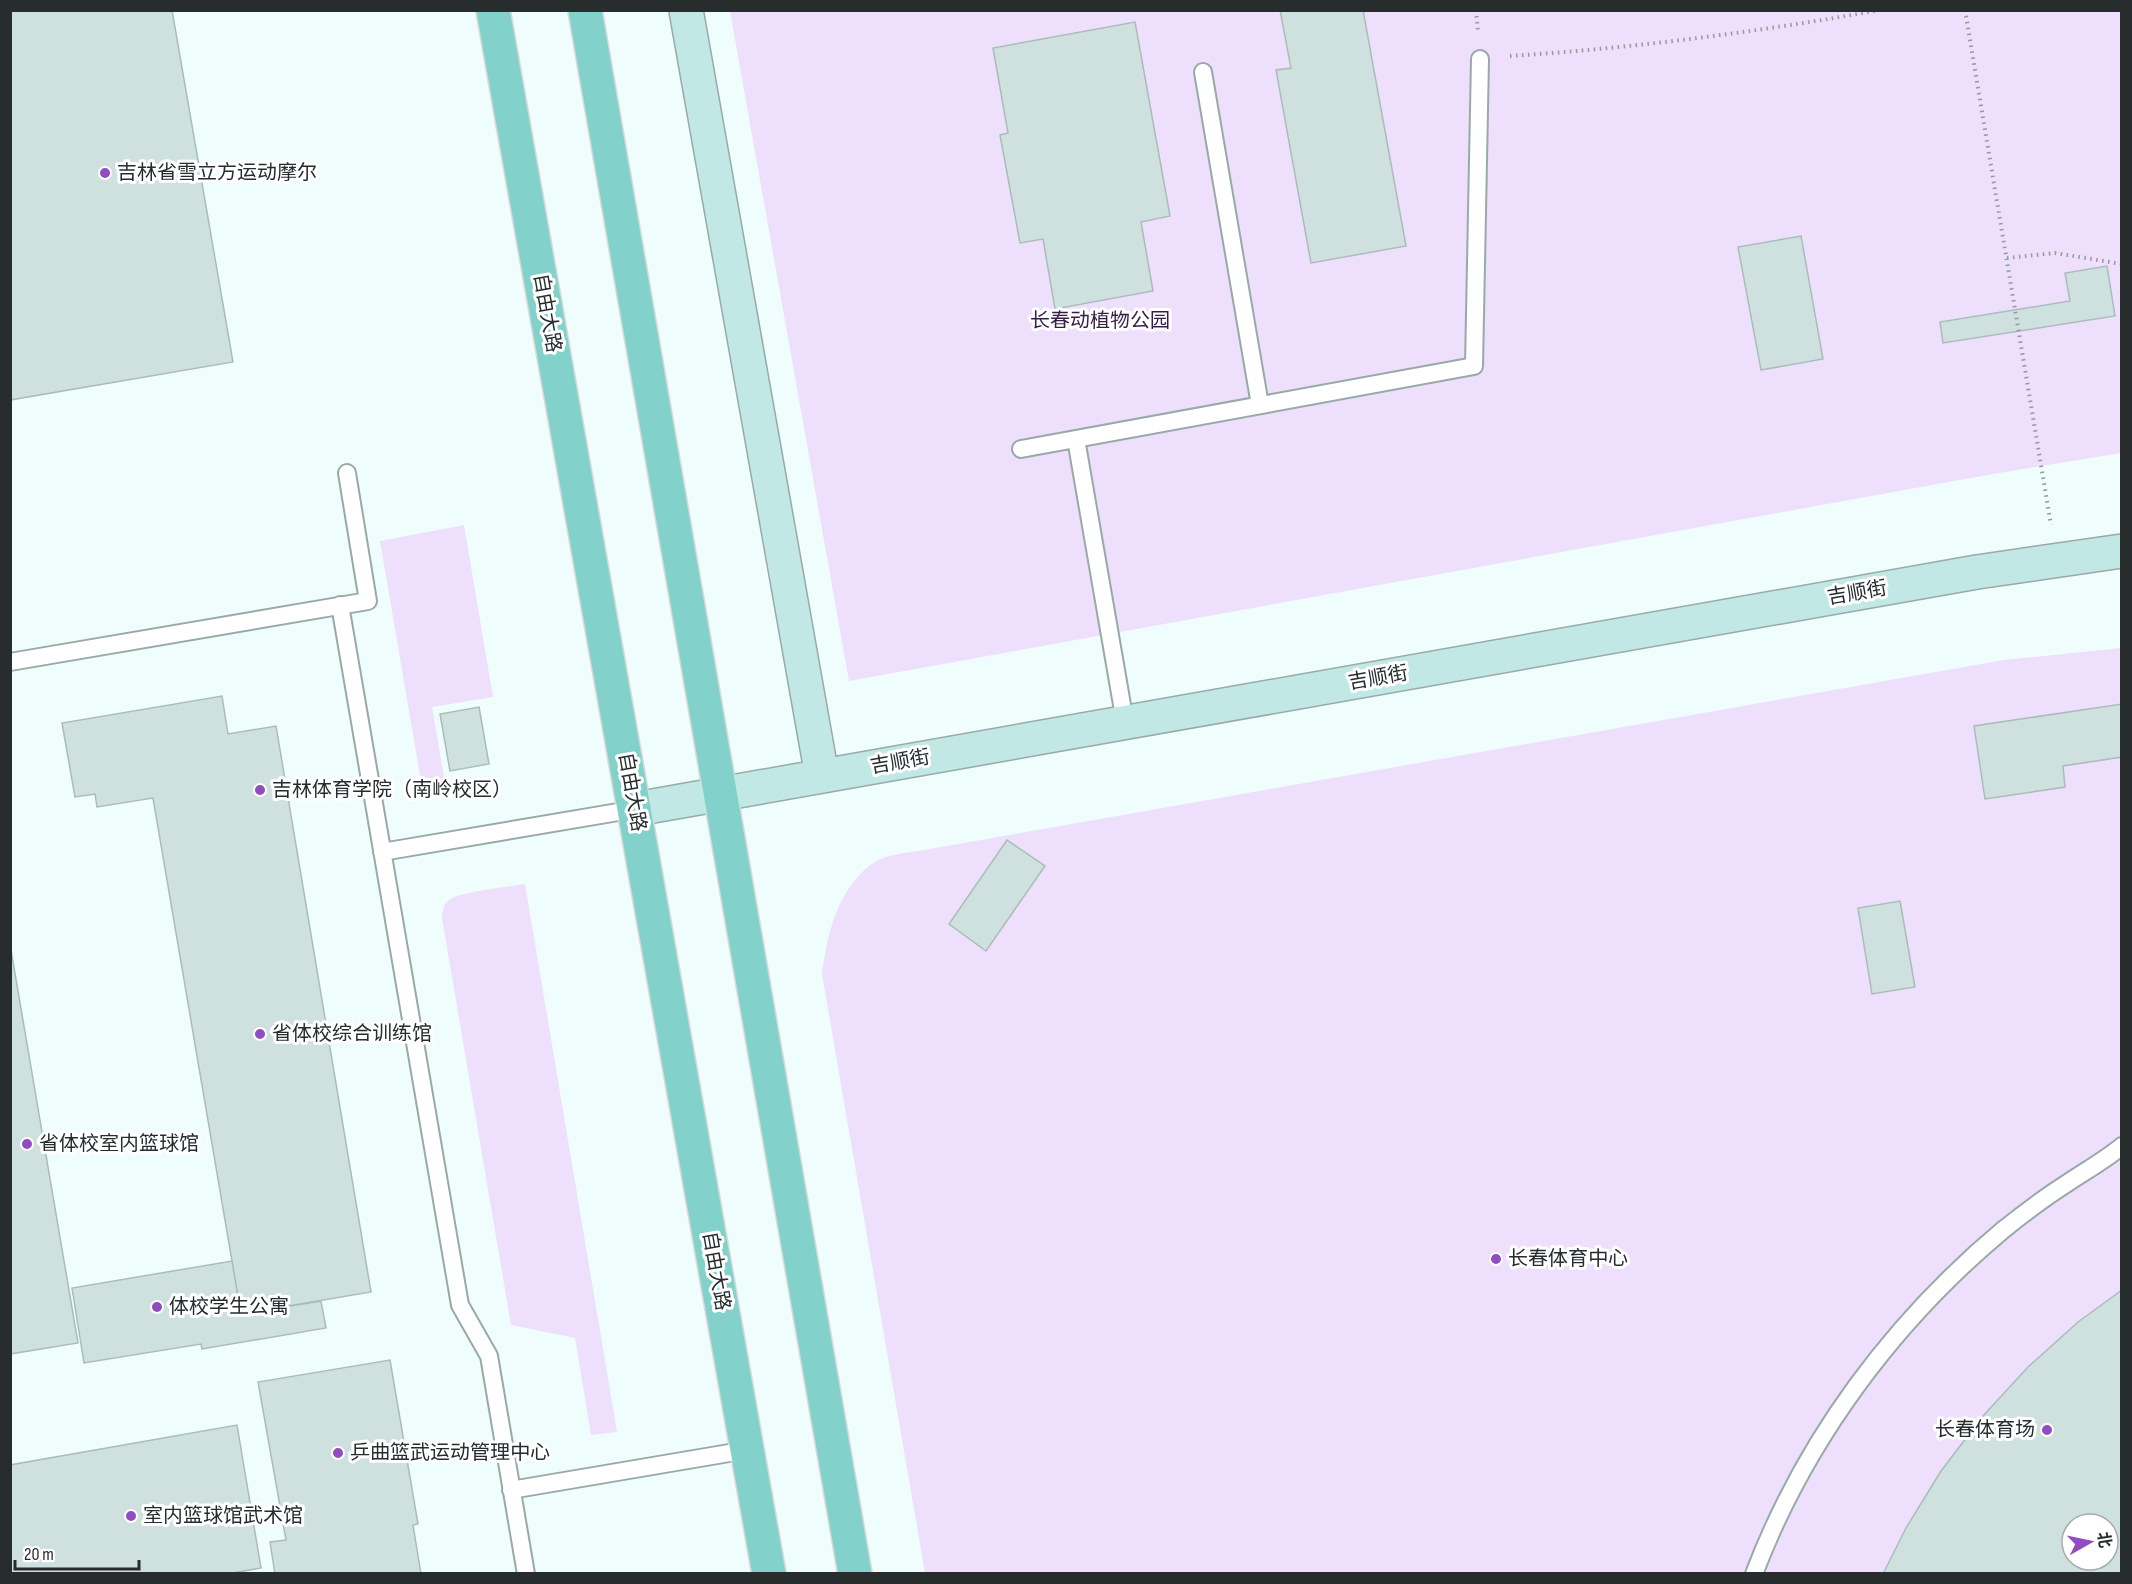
<svg xmlns="http://www.w3.org/2000/svg" width="2132" height="1584" viewBox="0 0 2132 1584" font-family="'Sofia Sans Condensed','Noto Sans SC',sans-serif">
<style>
.green{fill:#eedffc;fill-rule:evenodd}
.building{fill:#cfe1df;stroke:#aabcb9;stroke-width:1.5;fill-rule:evenodd}
.lines{fill:none;stroke-linecap:round;stroke-linejoin:round}
.lane-casing{stroke:#98aaa7;stroke-width:20}
.secondary-casing{stroke:#98aaa7;stroke-width:36}
.primary-casing{stroke:#d8d9d9;stroke-width:36}
.path{stroke:#909b9a;stroke-width:4;stroke-dasharray:1.5 4.5;stroke-linecap:butt}
.lane{stroke:#fff;stroke-width:16}
.secondary{stroke:#c1e8e5;stroke-width:33}
.primary{stroke:#82d2cb;stroke-width:33}
.poi-dot{fill:#904cc1;stroke:#fff;stroke-width:2}
.labels{text-anchor:middle;dominant-baseline:central;stroke-width:6;stroke-linejoin:round;paint-order:stroke}
.poi-label{font-size:20px;fill:#262d2c;stroke:#fff;text-anchor:start}
.street-label{font-size:20px;fill:#262d2c;stroke:#fff}
.park-label{font-size:20px;fill:#361e49;stroke:#fff}
</style>
<rect width="100%" height="100%" fill="#effefc"/>
<path class="green" d="M730,11H2121V453L1993,474L849,681Z
M464,525L493,697L432,707L445,783C434,784 426,785 420,775L380,541Z
M2121,648V1573H925L822,974C827,934 838,888 873,863C885,855 904,853 918,851L2004,660ZM2072,1524H2108V1560H2072Z
M525,884L617,1432L591,1435L575,1338L511,1325L442,918C443,912 443,904 449,900C459,892 509,887 525,884Z"/>
<path class="building" d="M10,10H172L233,362L10,400Z
M1280,10H1363L1406,246L1311,263L1276,70L1291,68Z
M1135,22L1170,216L1141,222L1153,291L1055,309L1043,239L1020,243L1000,135L1008,133L993,48Z
M1801,236L1823,359L1761,370L1738,247Z
M2107,266L2115,316L1943,343L1940,322L2070,301L2065,273Z
M222,696L228,734L276,726L371,1292L241,1314L153,798L97,807L95,794L75,797L62,723Z
M2122,704V757L2063,766L2065,787L1985,799L1974,726Z
M479,707L489,764L450,771L440,714Z
M1007,840L1045,866L986,951L949,924Z
M1900,901L1915,987L1872,994L1858,908Z
M10,944L78,1343L10,1354Z
M232,1261L241,1314L321,1301L326,1328L202,1349L201,1344L84,1363L72,1288Z
M2122,1290V1574H1883L1906,1528L1941,1471L1983,1416L2028,1367L2078,1322ZM2072,1524H2108V1560H2072Z
M390,1360L418,1524L413,1525L421,1574H275L270,1542L286,1540L258,1382Z
M237,1425L261,1568L227,1574H10V1465Z"/>
<g class="lines">
<g class="lane-casing">
<path id="lane" d="M1203,72L1260,405
M1076,439L1125,722
M1021,449L1474,366L1480,59
M340,605L460,1305L489,1356L526,1574
M10,662L368,601L347,473
M382,852L636,809
M511,1490L747,1450
M1754,1574C1805,1440 1893,1322 2003,1230C2024,1213 2047,1196 2069,1182C2087,1170 2105,1160 2122,1146"/>
</g>
<g class="secondary-casing">
<path id="secondary" d="M686,10L822,776
M636,809L1977,572L2122,551"/>
</g>
<g class="primary-casing">
<path id="primary" d="M493,10L769,1574
M585,10L855,1574"/>
</g>
<path class="path" d="M1476,10L1478,31
M1965,10L2051,525
M1510,56C1634,48 1758,32 1880,10
M2007,258L2055,253L2122,264"/>
<use href="#lane" class="lane"/>
<use href="#secondary" class="secondary"/>
<use href="#primary" class="primary"/>
</g>
<g class="poi-dot">
<circle cx="105" cy="173" r="6"/>
<circle cx="260" cy="790" r="6"/>
<circle cx="260" cy="1034" r="6"/>
<circle cx="27" cy="1144" r="6"/>
<circle cx="1496" cy="1259" r="6"/>
<circle cx="157" cy="1307" r="6"/>
<circle cx="2047" cy="1430" r="6"/>
<circle cx="338" cy="1453" r="6"/>
<circle cx="131" cy="1516" r="6"/>
</g>
<g class="labels">
<g class="poi-label">
<text x="117" y="173">吉林省雪立方运动摩尔</text>
<text x="272" y="790">吉林体育学院（南岭校区）</text>
<text x="272" y="1034">省体校综合训练馆</text>
<text x="39" y="1144">省体校室内篮球馆</text>
<text x="1508" y="1259">长春体育中心</text>
<text x="169" y="1307">体校学生公寓</text>
<text x="2035" y="1430" text-anchor="end">长春体育场</text>
<text x="350" y="1453">乒曲篮武运动管理中心</text>
<text x="143" y="1516">室内篮球馆武术馆</text>
</g>
<g class="street-label">
<text transform="translate(547 313) rotate(80)">自由大路</text>
<text transform="translate(1857 593) rotate(-10)">吉顺街</text>
<text transform="translate(1378 678) rotate(-10)">吉顺街</text>
<text transform="translate(900 762) rotate(-10)">吉顺街</text>
<text transform="translate(632 792) rotate(80)">自由大路</text>
<text transform="translate(716 1271) rotate(80)">自由大路</text>
</g>
<g class="park-label">
<text x="1100" y="321">长春动植物公园</text>
</g>
</g>
<rect width="2132" height="1584" fill="none" stroke="#262d2c" stroke-width="24"/>
<g transform="translate(2090 1542) rotate(81)"><circle r="28" fill="#ffffff" stroke="#a8abab" stroke-width="1.5"/>
<path d="M0-4.5L10 22L0 15L-10 22Z" fill="#904cc1"/>
<text y="-9" font-size="16" font-weight="bold" text-anchor="middle" fill="#262d2c">北</text>
</g>
<path d="M15 1560v9h124v-9" fill="none" stroke="#262d2c" stroke-width="3"/>
<text x="24" y="1560" font-size="18" fill="#262d2c" stroke="#ffffff" stroke-width="4.5" paint-order="stroke">20 m</text>
</svg>
